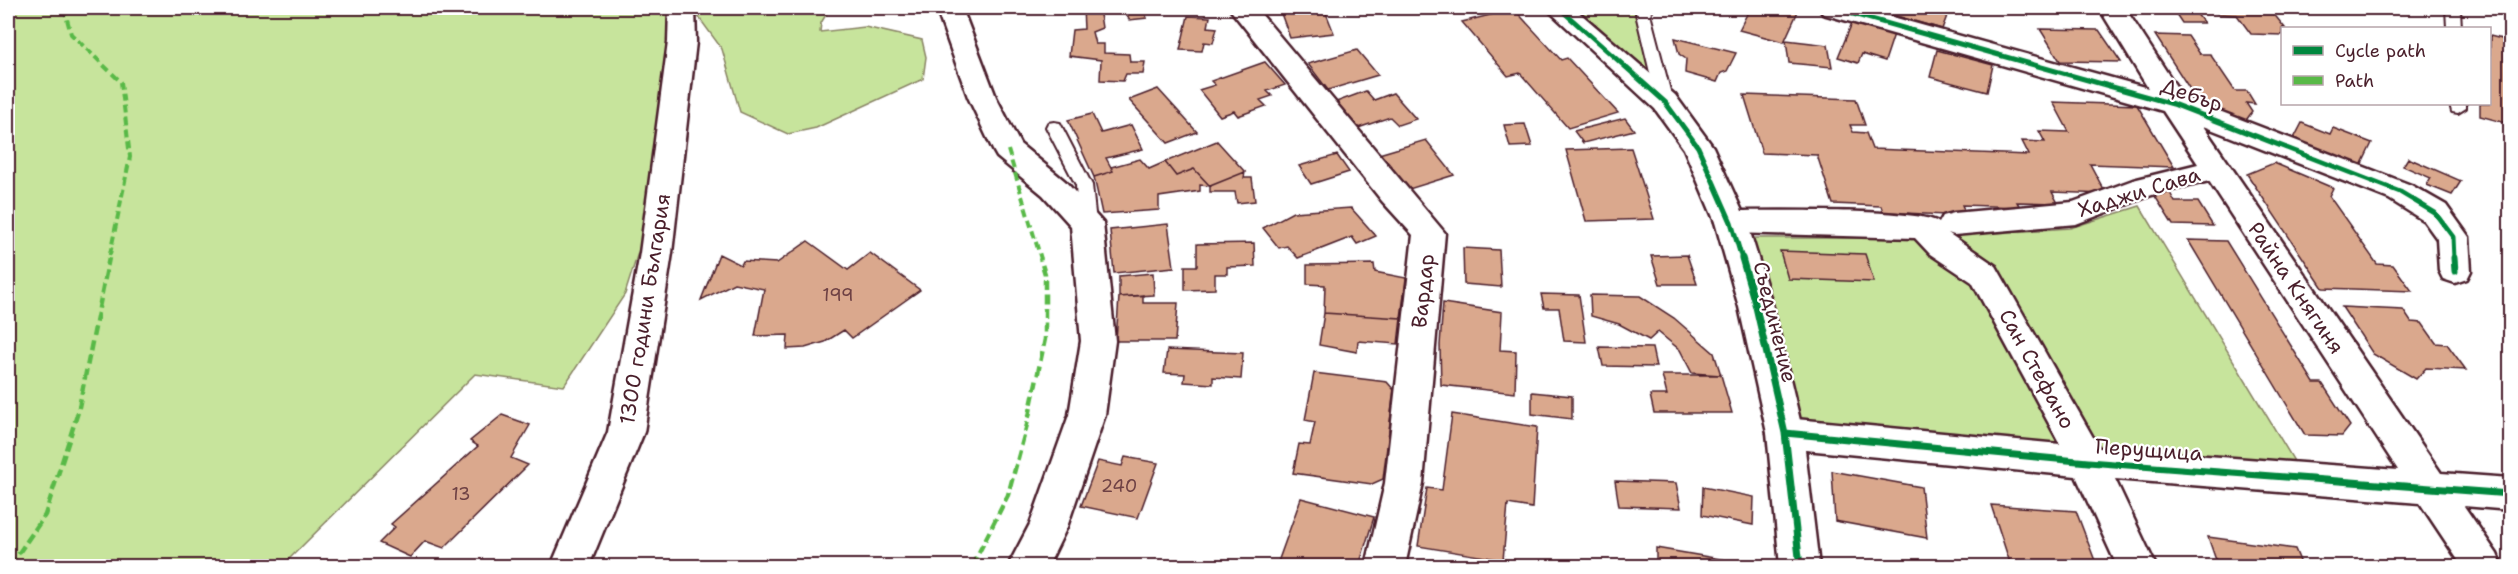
<svg xmlns="http://www.w3.org/2000/svg" width="2518" height="574" viewBox="0 0 2518 574" font-family="'Shantell Sans',sans-serif">
<style>
.green{fill:#c7e49c;stroke:#888264;stroke-width:1.5}
.building{fill:#daa88d;stroke:#4a1f2b;stroke-width:1.5}
.lines{fill:none;stroke-linecap:round;stroke-linejoin:round}
.lane-casing{stroke:#4a1f2b;stroke-width:4}
.street-casing{stroke:#4a1f2b;stroke-width:5}
.secondary-casing{stroke:#4a1f2b;stroke-width:5}
.lane{fill:#fff;fill-rule:evenodd}
.street{fill:#fff;fill-rule:evenodd}
.secondary{fill:#fff;fill-rule:evenodd}
.quiet-far1{stroke:#58b947;stroke-width:4;stroke-dasharray:8 4;stroke-linecap:butt}
.quiet{stroke:#58b947;stroke-width:4.5;stroke-dasharray:10 4.5;stroke-linecap:butt}
.cycleway-far1-casing{stroke:#fff;stroke-width:8}
.cycleway-casing{stroke:#fff;stroke-width:10}
.cycleway-far1{stroke:#00873e;stroke-width:5}
.cycleway{stroke:#00873e;stroke-width:7}
.labels{text-anchor:middle;dominant-baseline:central;stroke-width:4.5;stroke-linejoin:round;paint-order:stroke}
.number-label{font-size:18px;fill:#6e4144}
.street-label{font-size:21px;fill:#4a1f2b;stroke:#fff}
</style>
<rect width="100%" height="100%" fill="#fff"/>
<filter id="ink" filterUnits="userSpaceOnUse"><feTurbulence type="fractalNoise" baseFrequency=".0167" numOctaves="2"/><feDisplacementMap in="SourceGraphic" scale="12" xChannelSelector="R" yChannelSelector="G"/><feConvolveMatrix kernelMatrix="1 2 1 2 8 2 1 2 1" color-interpolation-filters="sRGB"/></filter>
<g filter="url(#ink)">
<path class="green" d="M8,8H682V42L642,240L625,294L564,386L475,374L282,566H8Z
M692,8H830L821,23L820,32L865,27L922,40L926,57L923,79L816,128L788,134L740,112L722,49Z
M1559,8H1646L1643,14L1665,102Z
M2140,206L2297,466L1797,422L1740,238H1920L2070,228Z"/>
<path class="building" d="M1083,8H1099L1102,28L1092,32L1095,44H1104V53L1129,54L1130,62H1145L1143,74H1126L1123,81L1100,80L1101,60L1069,56L1072,30L1084,29Z
M1125,8H1144L1147,18L1129,20Z
M1279,8H1324L1334,33L1290,38Z
M1750,8L1799,9L1784,42L1739,30Z
M1869,8H1950L1942,29Z
M2138,8H2192L2204,23H2182L2174,11H2140Z
M2213,8H2269L2285,28H2282V35L2251,34L2237,15L2218,14Z
M1514,9L1561,60L1567,58L1618,113L1568,128L1520,73L1508,76L1462,22Z
M1188,16L1210,17L1208,27L1217,28L1213,43L1204,42L1202,51L1180,50Z
M1852,23L1894,34L1885,61L1862,54L1858,63L1838,57Z
M2040,29L2099,30L2121,62L2060,61Z
M2155,35L2188,36L2200,54H2210L2235,91H2247L2255,104L2246,103L2252,112L2244,123L2200,105Z
M2490,36L2510,41V124L2480,116V104H2490Z
M1675,38L1736,53L1727,71L1721,73L1717,82L1685,73L1686,59L1679,54Z
M1786,40L1828,45L1832,67L1789,63Z
M1357,50L1378,75L1328,90L1308,64Z
M1937,50L1993,65L1987,92L1930,77Z
M1265,62L1285,85L1267,91L1272,96L1260,100L1266,106L1238,116L1234,111L1220,116L1199,90L1215,85L1211,81Z
M1158,89L1197,132L1168,143L1129,100Z
M1366,91L1374,100L1393,93L1416,119L1398,125L1390,117L1358,128L1336,102Z
M1744,95L1856,99L1865,125H1850L1853,132L1866,133L1872,149L2029,155L2022,141L2045,142L2039,131L2069,132L2053,102L2137,105L2174,167L2090,164L2106,194L2052,192L2058,203L2017,202L2020,207L1962,205L1967,216L1883,212L1881,206L1833,204L1817,155L1762,153Z
M1092,114L1101,133L1131,125L1143,149L1106,158L1113,171L1094,177L1068,120Z
M1625,118L1634,130L1583,143L1574,131Z
M2302,123L2330,134L2333,128L2372,143L2358,172L2290,146Z
M1525,124L1532,146L1510,147L1504,125Z
M1426,140L1454,175L1406,190L1379,154Z
M1217,141L1245,172L1210,186L1194,169L1176,176L1165,162Z
M1631,148L1654,219L1586,221L1566,150Z
M1337,155L1349,172L1311,184L1299,166Z
M2408,158L2461,181L2452,195L2427,185L2431,178L2403,166Z
M1140,159L1149,169L1165,162L1176,176L1194,169L1210,186L1200,185V191L1159,197V210L1102,214L1094,177L1113,171L1111,167Z
M2274,163L2333,188L2329,196L2377,264L2393,265L2412,291L2323,288L2247,174Z
M1245,172L1244,178H1252L1255,201L1237,203L1235,192H1210V186Z
M2153,193H2170L2175,202H2198L2213,226L2173,225Z
M1351,208L1376,236L1357,244L1352,237L1298,258L1287,246L1279,248L1263,228L1293,212Z
M1168,224L1174,267L1114,273L1110,230Z
M2188,240L2226,241L2314,383H2322L2350,426L2342,436L2305,435Z
M808,241L848,270L870,253L920,290L852,338L844,330L825,342L805,348L787,349L788,335L755,336L764,289L734,283L701,300L719,254L741,265L743,261L777,263Z
M1254,243L1255,266L1227,267V274H1215V289L1185,290V266H1197V244Z
M1463,248L1499,250L1501,287L1464,284Z
M1780,251L1865,254L1874,282L1788,279Z
M1687,255L1697,284H1660L1651,256Z
M1374,264L1375,272L1406,278L1401,318L1324,313L1325,285L1307,284V265Z
M1153,273L1154,295L1119,297V276Z
M1541,294L1579,295L1586,342L1564,341L1559,308H1544Z
M1143,295V303H1178L1175,341H1116L1119,297Z
M1590,295L1640,296L1674,318L1714,353L1721,375L1692,373L1680,350L1658,332L1649,340L1619,324L1591,316Z
M1443,303L1502,312L1500,350L1516,351L1515,393L1441,385L1440,345Z
M2342,307L2403,310L2411,322L2422,323L2436,343L2447,344L2466,370L2426,368L2416,379L2373,354Z
M1324,313L1401,318L1398,344L1358,341L1357,352L1319,345Z
M1599,347L1652,348L1656,367L1603,366Z
M1167,350L1243,353L1241,379L1213,377V384L1184,382L1185,374L1164,373Z
M1314,373L1387,382L1394,390L1383,479L1372,484L1293,473L1299,444L1310,445L1315,422L1305,420Z
M1662,375H1721L1732,413H1654L1650,395H1667Z
M1532,392L1572,396V419L1532,414Z
M1452,414L1537,427L1532,508L1508,504L1503,560L1418,546L1427,488L1442,490Z
M502,415L530,425L511,458L528,465L444,548L425,541L410,557L379,543L395,527L391,524L478,446L470,441Z
M1125,457L1158,463L1138,518L1081,506L1098,461L1122,466Z
M1832,471L1921,487L1927,538L1835,521Z
M1615,481L1676,483L1681,508L1619,506Z
M1703,487L1754,497L1753,525L1702,515Z
M1301,498L1374,517L1359,566H1295L1278,562Z
M1991,505L2076,511L2097,566H2011Z
M2208,537L2295,549L2302,566H2218Z
M1656,548L1749,564V566H1656Z
M2359,560L2434,566H2361Z"/>
<g class="lines">
<g class="lane-casing">
<path id="lane" d="M1639,8H1653L1650,14L1673,102L1671,106H1659L1657,102L1636,14Z
M2446,8H2460L2461,28H2447Z
M2450,104H2466V108L2458,113L2452,112Z
M1054,122L1060,123L1062,127L1092,185L1096,223L1093,227H1081L1078,223L1076,185L1046,127L1048,123Z"/>
</g>
<g class="street-casing">
<path id="street" d="M669,8H695L696,42L672,253L644,432L589,566H551L608,432L640,253L668,42Z
M936,8H962L996,97L1020,144L1065,181L1103,223L1115,341L1105,415L1067,527L1048,566H1008L1030,524L1069,415L1081,341L1071,226L1043,195L997,157L993,150L968,97Z
M1229,8H1256L1445,233L1423,483L1405,566H1366L1385,483L1413,235L1382,201Z
M1819,8H1860L2148,88L2099,8H2125L2183,97L2411,185L2446,205L2469,237L2471,271L2467,279L2455,283L2443,279L2439,271L2437,239L2424,221L2389,199L2203,126L2441,473L2510,478V510L2464,506L2497,554L2502,566H2462L2420,503L2115,479L2156,566H2117L2076,476L1785,448L1772,443L1767,433L1772,423L1785,418L2060,444L1972,282L1930,254L1915,238L1731,233L1720,230L1715,222L1720,214L1731,211C1761,211 1925,208 1939,223L1943,216L1954,213L2073,202L2133,180L2198,164L2163,111L1823,14ZM2209,181L2398,470L2099,448L1996,266L1948,233L1954,235L2076,224L2152,195Z"/>
</g>
<g class="secondary-casing">
<path id="secondary" d="M1546,8H1574L1675,95L1713,147L1747,222L1773,307L1803,433L1819,566H1780L1767,433L1739,307L1715,222L1684,149L1655,109Z"/>
</g>
<use href="#lane" class="lane"/>
<use href="#street" class="street"/>
<use href="#secondary" class="secondary"/>
<path class="quiet-far1" d="M64,8L71,34L121,82L130,157L109,259
M1008,150L1041,259"/>
<path class="quiet" d="M10,566L45,515L78,412L109,258
M972,566L1008,495L1028,421L1045,339V274L1040,258"/>
<g class="cycleway-far1-casing">
<path id="cycleway-far1" d="M1559,8L1665,102L1698,147L1731,222L1742,259
M1832,8L2173,104L2400,192L2435,213L2453,237L2454,259"/>
</g>
<g class="cycleway-casing">
<path id="cycleway" d="M1742,258L1756,307L1785,433L1800,566
M2454,258L2455,271
M1785,433L2088,462L2510,494"/>
</g>
<use href="#cycleway-far1" class="cycleway-far1"/>
<use href="#cycleway" class="cycleway"/>
</g>
</g>
<g class="labels">
<g class="number-label">
<text x="838" y="295">199</text>
<text x="1119" y="486">240</text>
<text x="461" y="494">13</text>
</g>
<g class="street-label">
<text transform="translate(2192 95) rotate(19)">Дебър</text>
<text transform="translate(2139 192) rotate(-17)">Хаджи Сава</text>
<text transform="translate(2296 288) rotate(56)">Райна Княгиня</text>
<text transform="translate(1423 291) rotate(-84)">Вардар</text>
<text transform="translate(645 309) rotate(-81)">1300 години България</text>
<text transform="translate(1775 322) rotate(76)">Съединение</text>
<text transform="translate(2037 369) rotate(61)">Сан Стефано</text>
<text transform="translate(2149 450) rotate(4)">Перущица</text>
</g>
</g>
<rect width="2518" height="574" fill="none" stroke="#fff" stroke-width="30"/>
<rect x="15" y="15" width="2488" height="544" fill="none" stroke="#4a1f2b" stroke-width="2" filter="url(#ink)"/>
<rect x="2281" y="27" width="210" height="78" fill="#ffffff" stroke="#b7a5aa" stroke-width="1.5"/>
<rect x="2293" y="46" width="30" height="9" fill="#00873e" stroke="#b7a5aa" stroke-width="1.5"/>
<text x="2335" y="57" font-size="18" fill="#4a1f2b">Cycle path</text>
<rect x="2293" y="76" width="30" height="9" fill="#58b947" stroke="#b7a5aa" stroke-width="1.5"/>
<text x="2335" y="87" font-size="18" fill="#4a1f2b">Path</text>
</svg>
